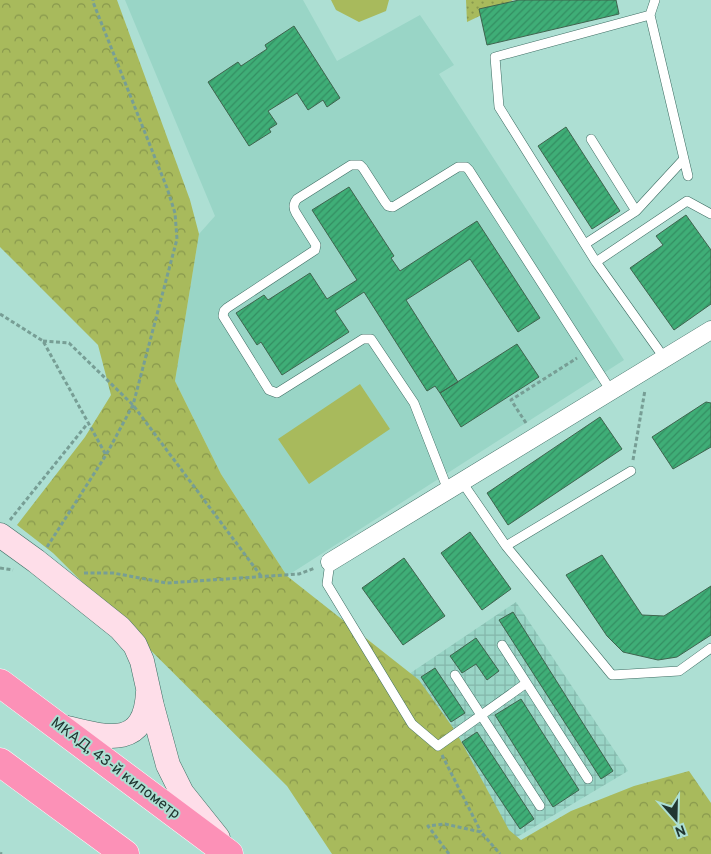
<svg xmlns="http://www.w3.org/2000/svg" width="711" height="854" viewBox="0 0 711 854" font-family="Overpass,sans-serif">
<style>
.built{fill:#99d5c6}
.industrial{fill:url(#industrial-grid)}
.forest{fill:url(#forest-crowns)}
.park{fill:url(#park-dots)}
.pitch{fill:#a8ba5c}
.building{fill:url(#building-hatch);stroke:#3f644e}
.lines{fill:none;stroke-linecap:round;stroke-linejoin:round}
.lane-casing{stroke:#3e6d63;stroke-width:10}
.street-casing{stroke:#3e6d63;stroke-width:19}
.secondary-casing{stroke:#3e6d63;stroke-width:25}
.highway-casing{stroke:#fff;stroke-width:29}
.path{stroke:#779e95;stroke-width:3;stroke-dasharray:4 2.5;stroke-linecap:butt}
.lane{stroke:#fff;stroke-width:9}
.street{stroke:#fff;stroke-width:18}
.secondary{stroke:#fedee9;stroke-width:24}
.highway{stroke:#fc91b7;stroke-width:28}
.labels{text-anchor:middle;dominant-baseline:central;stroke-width:4;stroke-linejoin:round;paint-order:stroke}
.street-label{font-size:15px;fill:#213631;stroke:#addfd3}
</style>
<defs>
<pattern id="industrial-grid" width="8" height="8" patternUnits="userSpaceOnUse" patternTransform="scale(1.25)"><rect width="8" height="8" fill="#99d5c6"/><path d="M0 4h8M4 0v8" fill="none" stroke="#84b7ab"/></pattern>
<pattern id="forest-crowns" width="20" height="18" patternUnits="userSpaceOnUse" patternTransform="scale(1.25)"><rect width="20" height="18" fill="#a8ba5c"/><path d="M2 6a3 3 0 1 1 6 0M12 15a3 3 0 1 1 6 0" fill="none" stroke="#88984d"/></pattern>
<pattern id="park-dots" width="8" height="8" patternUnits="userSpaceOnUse" patternTransform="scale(1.25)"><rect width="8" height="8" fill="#a8ba5c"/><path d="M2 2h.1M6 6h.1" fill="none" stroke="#88984d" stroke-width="1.8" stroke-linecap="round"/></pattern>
<pattern id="building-hatch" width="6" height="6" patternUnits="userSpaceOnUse" patternTransform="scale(1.25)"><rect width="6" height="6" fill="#3fae77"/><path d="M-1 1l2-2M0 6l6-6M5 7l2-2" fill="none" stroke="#348e62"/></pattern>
</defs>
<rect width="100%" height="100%" fill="#addfd3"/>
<path class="built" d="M125,0H303L337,61L420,15L454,65L439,74L624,360L287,576L221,474L175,381L199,234L215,216Z"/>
<path class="industrial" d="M516,602L628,771L512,840L406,676Z"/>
<path class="forest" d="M0,0H117L190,200L199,234L175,381L221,474L287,576L419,680L456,732L509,830L521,840L571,811L634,786L689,771L711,803V854H332L287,786L53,553L17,525L85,437L111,395L98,345L0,247Z"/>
<path class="park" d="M466,0H513L467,22Z"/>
<path class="pitch" d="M331,0H389L386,11L359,22L336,10Z
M360,384L390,429L309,484L278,439Z"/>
<path class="building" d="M519,0H616L619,14L487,45L479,9Z
M294,26L340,98L327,107L323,100L308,110L297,93L268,111L277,124L269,129L271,132L249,146L208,82L238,62L241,66L267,49L265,45Z
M566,127L620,211L592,229L538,146Z
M349,187L394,256L391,258L400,271L477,221L540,318L518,332L470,259L406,300L458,382L440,393L435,386L427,391L364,292L335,311L349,332L282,375L261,342L257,345L236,313L264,295L268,300L310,273L327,299L357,280L312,210Z
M686,215L711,250V304L674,330L630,268L663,245L656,236Z
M517,344L539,377L461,427L440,393Z
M706,402L711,403V447L673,469L652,437Z
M600,417L622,449L508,525L487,493Z
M470,532L511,589L482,610L441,553Z
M602,555L642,615L664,616L711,586V635L677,657L658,660L623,652L607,636L566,575Z
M404,558L445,616L403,645L362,588Z
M513,612L613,771L601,779L499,620Z
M476,638L499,671L487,680L476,664L462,673L450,656Z
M435,668L465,713L451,722L421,677Z
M521,699L579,790L553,807L495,715Z
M477,732L534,819L520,829L462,742Z"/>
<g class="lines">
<g class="lane-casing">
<path id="lane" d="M650,15L655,0
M636,211L683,160
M585,244L636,211L591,139
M596,262L687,201L711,214
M665,359L596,262L499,107L495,57L650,15L688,176
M462,482L506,546L631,471
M448,490L414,403L371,339H363L277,393L269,390L223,316L224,311L227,308L315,250L316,245L296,213C293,208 293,204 297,199L351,165H360L363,168L385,202L388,206L393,207L458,167H466L469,170L611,391
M506,546L612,675L679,671L711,648
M330,562L327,584L412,724L438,746L525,684
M502,645L588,779
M455,675L540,806"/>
</g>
<g class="street-casing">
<path id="street" d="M330,562L711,330"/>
</g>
<g class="secondary-casing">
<path id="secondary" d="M0,535L36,561L120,628L135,645L142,661L152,706L168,765L182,793L218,838
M59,726C101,736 145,753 148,692"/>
</g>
<g class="highway-casing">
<path id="highway" d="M0,683L229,854
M0,762L125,854"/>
</g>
<path class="path" d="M0,314L43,341L106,455
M43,341L69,343L133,405L261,576
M526,423L511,400L577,358
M633,460L645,390
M10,520L88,423
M47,547L106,455L133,405L177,239L175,213L167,188L93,2V0
M0,568L13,570
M84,573H113L167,583L299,574L315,568
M442,755L481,832
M0,853L2,854
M449,854L428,826L445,824L481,832L500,854"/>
<use href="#lane" class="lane"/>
<use href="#street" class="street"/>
<use href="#secondary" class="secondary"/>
<use href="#highway" class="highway"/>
</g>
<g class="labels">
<g class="street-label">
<text transform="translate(115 769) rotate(37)">МКАД, 43-й километр</text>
</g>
</g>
<g transform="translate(676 819) rotate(160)" stroke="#addfd3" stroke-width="4" paint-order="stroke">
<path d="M0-4L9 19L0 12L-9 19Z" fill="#213631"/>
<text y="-8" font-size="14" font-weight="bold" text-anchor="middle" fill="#213631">N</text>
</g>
</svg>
